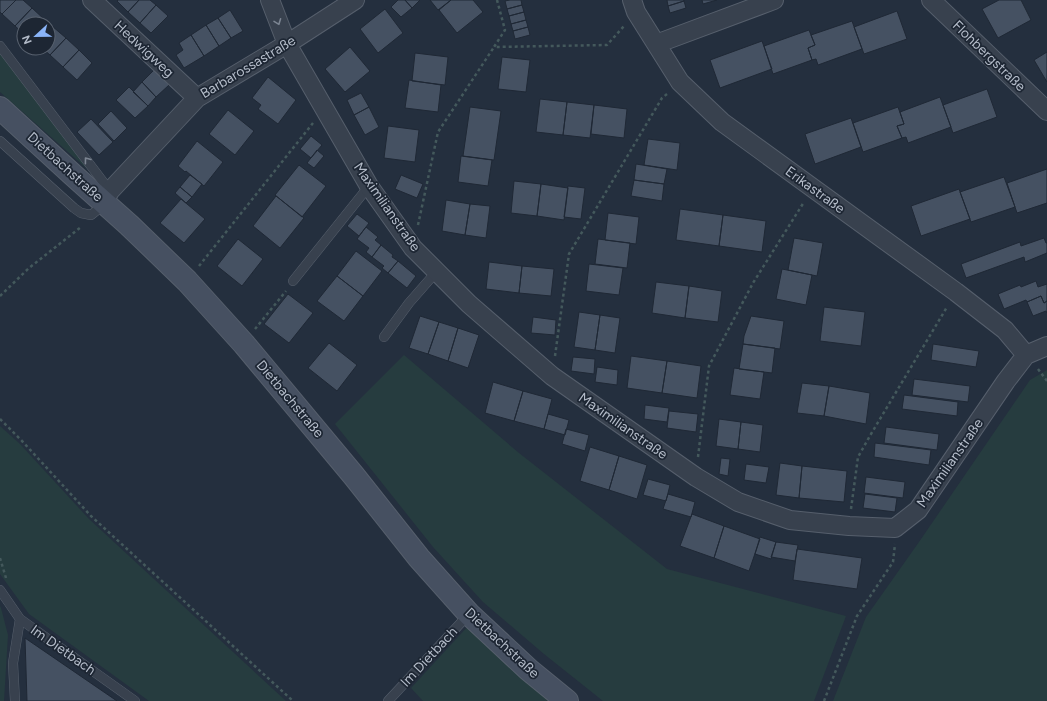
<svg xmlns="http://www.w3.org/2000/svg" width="1047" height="701" viewBox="0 0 1047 701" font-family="Figtree,sans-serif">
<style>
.green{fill:#263c3f}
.building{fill:#455162;stroke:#1f2835}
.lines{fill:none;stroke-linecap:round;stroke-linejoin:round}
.service-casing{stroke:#565f6c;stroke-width:10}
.minor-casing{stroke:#565f6c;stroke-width:20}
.secondary-casing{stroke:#565f6c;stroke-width:24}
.path{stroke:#44595c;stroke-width:2.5;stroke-dasharray:3 3;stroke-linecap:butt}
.service{stroke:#38414e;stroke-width:9}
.minor{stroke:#38414e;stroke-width:18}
.secondary{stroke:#465061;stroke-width:22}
.oneway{stroke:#7c8592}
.labels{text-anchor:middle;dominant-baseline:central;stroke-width:3.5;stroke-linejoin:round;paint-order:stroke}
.street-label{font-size:14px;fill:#b4bcc9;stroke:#1d2633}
</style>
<rect width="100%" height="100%" fill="#242f3e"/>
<path class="green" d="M0,51L94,175L0,92Z
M404,355L519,453L667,569L846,616L814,701H603L544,654L483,602L433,547L335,424Z
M1047,370V701H833L866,617L919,542L1030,380Z
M0,426L20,444L89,519L286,701H149L29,614L0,574Z
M0,606L1,608L8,635L4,701H0Z
M470,624L555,701H423L411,688Z"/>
<path class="building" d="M0,0H16L2,14L0,12Z
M16,0H23L32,8L15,26L2,14Z
M118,0H139L128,12L117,1Z
M139,0H150L156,5L140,23L128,12Z
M398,0H405L412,8L401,17L391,7Z
M405,0H420L412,8Z
M430,0H451L438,10Z
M451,0H473L483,12L457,33L439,10Z
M510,0H521L522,5L507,9L505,1Z
M667,0H684V1L668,6Z
M702,0H717L703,4Z
M999,0H1021L1031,20L998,38L982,9Z
M684,1L686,8L670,13L668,6Z
M156,5L168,16L151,33L140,23Z
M522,5L524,12L509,16L507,9Z
M32,8L45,20L41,24H24V34L15,26Z
M385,9L403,33L378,53L360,29Z
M230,10L243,31L231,38L218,18Z
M897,11L907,39L864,54L854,27Z
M524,12L526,20L511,24L509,16Z
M218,18L231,38L219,46L206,25Z
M526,20L528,27L513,31L511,24Z
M852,21L862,49L818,65L816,59L812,60L808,48L815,45L811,35Z
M206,25L219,46L204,56L191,35Z
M52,26L66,38L50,55L42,48H48V30Z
M528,27L530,35L515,39L513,31Z
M809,30L815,45L808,48L812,60L773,74L764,46Z
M191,35L204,56L184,68L176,55L183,50L179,43Z
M66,38L79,50L63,67L50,55Z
M762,41L772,69L720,88L710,60Z
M350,47L370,71L345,92L325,69Z
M79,50L92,63L77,80L63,67Z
M1047,52V82L1034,60Z
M415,53L448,57L445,85L412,81Z
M502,57L530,60L526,92L498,89Z
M154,70L169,85L156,97L142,82Z
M268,77L296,100L278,124L258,109L261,105L252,98Z
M409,80L441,85L438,112L405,108Z
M142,82L156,97L148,106L133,92Z
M129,87L148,106L135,118L116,100Z
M987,89L997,117L953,133L943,105Z
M361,93L369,107L354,115L347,100Z
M940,97L951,127L908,143L906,137L902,138L897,126L904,124L900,112Z
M540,99L567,102L563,135L536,132Z
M567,102L594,105L590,138L563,135Z
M594,105L627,109L624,138L591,134Z
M369,107L379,127L365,135L354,115Z
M470,107L501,111L494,160L463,156Z
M898,107L904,124L897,126L902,138L863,152L853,123Z
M228,110L254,131L235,155L209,134Z
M111,111L127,128L114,141L98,124Z
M851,118L861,147L815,164L805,134Z
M91,119L113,142L99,155L77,132Z
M388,126L419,130L415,162L384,158Z
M311,136L322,145L311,158L300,149Z
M648,139L680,143L677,170L644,165Z
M197,141L223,162L204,186L186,171L185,172L178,166Z
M317,150L324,156L314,168L307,163Z
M461,156L492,160L488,186L458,182Z
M636,164L667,169L664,184L634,180Z
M299,165L326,186L302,217L275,195Z
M1047,169V203L1017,213L1007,183Z
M190,175L202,184L192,197L180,187Z
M401,175L423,184L417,198L395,189Z
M1004,177L1015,207L971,222L960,192Z
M634,180L664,184L662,201L631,196Z
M514,181L541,184L537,216L511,213Z
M541,184L568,188L564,220L537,216Z
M568,186L585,188L581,219L564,217Z
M180,187L192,197L186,203L175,193Z
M959,189L970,219L921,236L911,206Z
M276,196L304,218L280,248L253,226Z
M181,199L205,219L184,243L160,223Z
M446,200L470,204L465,235L442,231Z
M470,204L490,206L486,238L465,235Z
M680,209L723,215L719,246L676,240Z
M608,213L639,217L636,244L605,240Z
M357,214L369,223L359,236L347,226Z
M723,215L766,221L762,252L719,246Z
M366,227L378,237L375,240L381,245L372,257L366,252L369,248L357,239Z
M794,238L823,243L817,276L788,270Z
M1044,238L1046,243H1047V253L1025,262L1024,257L966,278L961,264L1020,242L1021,246Z
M238,239L263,259L242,286L217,266Z
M598,239L630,243L627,268L595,264Z
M381,245L393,255L392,257L398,261L388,273L382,268L384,266L372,257Z
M356,251L382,271L363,296L337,276Z
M398,261L416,276L407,288L388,273Z
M489,262L522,266L519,293L486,289Z
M589,264L623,268L619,295L586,291Z
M522,266L554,269L551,296L519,293Z
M782,269L812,275L806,305L776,299Z
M337,276L363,296L344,321L317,301Z
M1036,281L1038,287L1047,284V301L1044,303L1041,296L1027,302L1026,300L1004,309L998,294L1020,285L1021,287Z
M656,282L689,286L685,318L652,313Z
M689,286L722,291L718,322L685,318Z
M288,294L313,313L289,343L264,324Z
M1041,296L1044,303L1047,301V313L1046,311L1033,316L1027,302Z
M824,307L865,312L861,346L820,341Z
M579,312L600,315L595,350L574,347Z
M600,315L620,318L615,353L595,350Z
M420,316L439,322L428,354L409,348Z
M751,316L784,321L780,349L743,344L744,336Z
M533,317L556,320L555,335L531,333Z
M439,322L458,328L448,361L428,354Z
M458,328L479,335L468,368L448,361Z
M329,343L357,365L337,391L308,368Z
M743,344L775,348L772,373L739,369Z
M933,344L979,351L976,367L931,360Z
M631,356L667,361L662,393L627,388Z
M573,357L595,359L594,374L571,371Z
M667,361L701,366L697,398L662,393Z
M597,367L618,370L617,385L595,382Z
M734,368L764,372L760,399L730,395Z
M914,379L970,386L968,402L912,395Z
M493,382L523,391L514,421L485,413Z
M802,383L829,386L824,416L797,413Z
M829,386L870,393L866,424L824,416Z
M523,391L552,399L544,429L514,421Z
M904,395L958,402L957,416L902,409Z
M645,405L669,408L667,422L644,419Z
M669,411L698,414L696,432L667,428Z
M548,414L569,420L565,435L544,429Z
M719,419L741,422L738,449L716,446Z
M741,422L763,425L760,452L738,449Z
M886,427L939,434L937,450L884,443Z
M566,429L589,435L585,451L562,444Z
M875,443L931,450L929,465L874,457Z
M590,447L619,456L609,490L580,481Z
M619,456L647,465L637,499L609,490Z
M721,458L730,459L728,476L719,474Z
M780,463L802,466L799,498L776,495Z
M746,464L769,467L766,483L744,480Z
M802,466L847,471L844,502L799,498Z
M866,477L905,482L903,498L864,493Z
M648,479L670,485L666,501L643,495Z
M668,494L695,502L691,517L663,509Z
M865,494L897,498L895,512L863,508Z
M692,514L724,526L714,558L680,546Z
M724,526L760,539L749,571L714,558Z
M760,537L776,542L771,559L755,554Z
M776,542L798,545L795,561L771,557Z
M797,549L862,558L857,589L793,580Z
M25,638L117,701H27Z"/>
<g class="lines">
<g class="service-casing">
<path id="service" d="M0,46L110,191
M0,141L74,208L81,213L91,215L96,211L104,202
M293,281L369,186
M384,337L409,303L437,271
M0,590L20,619L135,701
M15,701L13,663L20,619
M388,701L469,614"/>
</g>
<g class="minor-casing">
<path id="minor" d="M92,0L197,98
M270,0L287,44L369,186L413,248L469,304L552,376L696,477L738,502L790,520L849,526L895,528L918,510L1006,381L1026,355
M632,0L636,12L680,82L722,122L956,292L1005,330L1026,355
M931,0L1047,111
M656,44L774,0
M104,202L110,191L197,98L287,44L355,0
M1026,355L1047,346"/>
</g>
<g class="secondary-casing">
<path id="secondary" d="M0,108L73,175L129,225L187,281L244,344L354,476L419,558L469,614L529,670L567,701"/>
</g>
<path class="path" d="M497,0L505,30L494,47L607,45L624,26
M418,225L438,132L494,47
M199,266L313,123
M0,296L29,268L81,227
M255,329L286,291
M555,356L569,254L662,98L667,94
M1038,369L1047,381
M0,419L23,442L91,516L293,701
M698,457L709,366L753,283L804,202
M851,509L858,457L871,434L947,307
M0,558L6,578
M824,701L857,616L893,562L895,544"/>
<use href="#service" class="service"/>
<use href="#minor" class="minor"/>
<use href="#secondary" class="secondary"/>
</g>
<defs><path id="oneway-chevron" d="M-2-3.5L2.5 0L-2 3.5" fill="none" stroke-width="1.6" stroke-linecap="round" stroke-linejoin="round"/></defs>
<g class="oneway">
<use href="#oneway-chevron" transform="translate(278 22) rotate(69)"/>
<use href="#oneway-chevron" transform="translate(87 160) rotate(-127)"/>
</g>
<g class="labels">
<g class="street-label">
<text transform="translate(144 49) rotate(43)">Hedwigweg</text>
<text transform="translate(989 56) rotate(44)">Flohbergstraße</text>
<text transform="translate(248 67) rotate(-31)">Barbarossastraße</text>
<text transform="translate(65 167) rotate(42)">Dietbachstraße</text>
<text transform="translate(815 190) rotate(36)">Erikastraße</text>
<text transform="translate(387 207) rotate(55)">Maximilianstraße</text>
<text transform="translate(290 399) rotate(50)">Dietbachstraße</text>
<text transform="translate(623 426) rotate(35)">Maximilianstraße</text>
<text transform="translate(950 463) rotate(-55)">Maximilianstraße</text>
<text transform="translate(502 643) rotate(43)">Dietbachstraße</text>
<text transform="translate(63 650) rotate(35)">Im Dietbach</text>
<text transform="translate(429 657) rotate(-47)">Im Dietbach</text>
</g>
</g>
<g transform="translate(36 36) rotate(248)"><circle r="19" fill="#1d2633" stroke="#59626f"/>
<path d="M0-3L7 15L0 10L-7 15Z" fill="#8ab4f8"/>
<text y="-6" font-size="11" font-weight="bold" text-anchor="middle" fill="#b4bcc9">N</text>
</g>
</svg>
